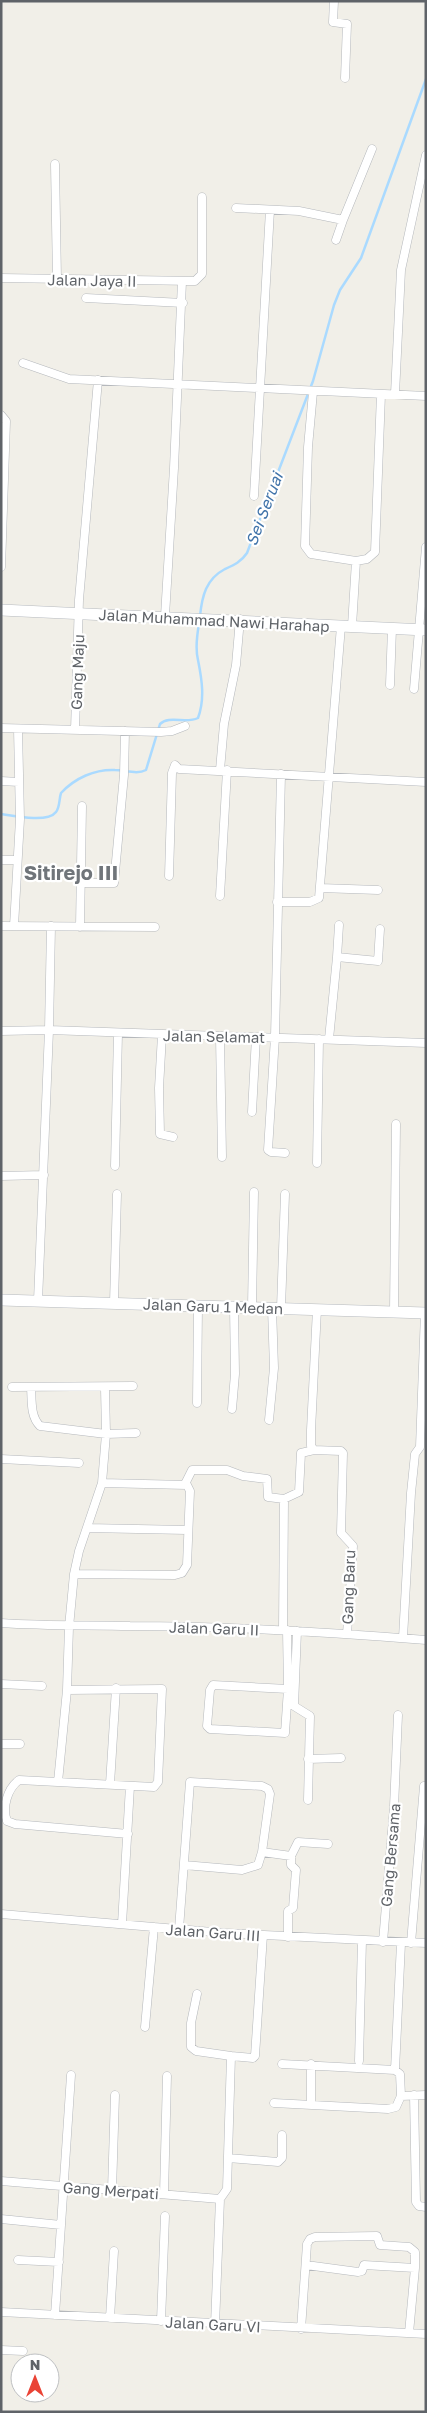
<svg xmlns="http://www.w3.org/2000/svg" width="427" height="2413" viewBox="0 0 427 2413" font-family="'Golos Text',sans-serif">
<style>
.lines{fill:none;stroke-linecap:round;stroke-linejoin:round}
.stream{stroke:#aadaff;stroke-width:2.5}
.street-casing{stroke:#b5b8bc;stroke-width:9}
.secondary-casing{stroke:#b6babf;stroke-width:12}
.street{stroke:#fff;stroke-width:8}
.secondary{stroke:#fff;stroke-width:11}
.labels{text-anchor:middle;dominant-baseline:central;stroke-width:4.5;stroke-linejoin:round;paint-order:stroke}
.street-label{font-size:15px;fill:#5f6368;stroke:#fff}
.water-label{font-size:16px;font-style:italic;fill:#4174aa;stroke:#fff}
.district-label{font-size:20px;font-weight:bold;fill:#70757a;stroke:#fff}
</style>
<rect width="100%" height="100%" fill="#f1efe8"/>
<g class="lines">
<path class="stream" d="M200,616C202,596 206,579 225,569C234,565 241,562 247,553L313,381L334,305L340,290L361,258L426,79
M1,814C14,816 48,823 56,812C60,807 59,799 61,793C75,778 95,769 115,770C125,770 137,775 146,770L160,724C169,715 186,724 198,718C205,699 202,680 198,660C195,648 197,635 199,624"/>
<g class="street-casing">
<path id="street" d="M334,1L333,22L347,24L345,78
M55,164L57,279
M236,208L299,211L343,220L372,149
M336,240L343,220
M1,278L195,281L202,274V197
M86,298L183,303
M23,363L69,379L426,396
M313,392L308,447L305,546L311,554L356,561
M395,394L401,270L426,155
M1,415L6,421L1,567
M254,496L270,210
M165,616L174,468L182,281
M352,626L356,561L367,559L375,552L381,394
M390,685L392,628
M414,689L426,547
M1,728L161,732L172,731L185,726
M75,730L79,600L98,380
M220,770L224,724L236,665L240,619
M281,774L275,1037L268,1150L271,1152L285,1153
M1,781L19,782
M1,860H17
M169,876L172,773L175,765L179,769L426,782
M80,883H114L124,775L125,731
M320,888L378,890
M220,896L227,770
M277,902H310L319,898L341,626
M1,926L155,927
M14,926L20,819L18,729
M80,927L82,806
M337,957L339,925
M1,1031L49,1030L426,1043
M162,1035L159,1088L160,1134L173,1137
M220,1036L222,1157
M329,1039L337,957L378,961L380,929
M252,1112L256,1037
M317,1163L319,1039
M115,1166L118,1033
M1,1176L44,1175
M38,1301L49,1030L51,926
M114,1303L117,1194
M252,1307L254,1192
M281,1308L285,1194
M394,1311L396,1124
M12,1387L133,1386
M31,1387C32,1400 30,1416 40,1426L106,1434L136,1433
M197,1403L198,1306
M232,1409L235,1374L234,1307
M269,1420L274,1368L272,1308
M314,1450L311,1446V1430L317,1309
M1,1459L79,1463
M185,1484L192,1470H227L243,1476L267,1479L268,1497L284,1499L299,1492L301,1453L314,1450L341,1451L343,1453L341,1533L353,1546L347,1634
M87,1528L187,1530
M74,1574L175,1575L182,1573L187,1565L190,1491L187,1485L102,1483
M1,1623C44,1626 87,1625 130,1626C229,1626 328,1632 426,1640
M283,1630L284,1499
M287,1630L288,1689L285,1733L210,1729L207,1726L210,1690L213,1685L288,1689
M297,1631L294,1706L310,1716L308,1800
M403,1638L411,1493L415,1454L420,1447L425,1313
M1,1684L42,1686
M67,1690L162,1689L158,1782L154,1787L19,1780C7,1789 2,1808 7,1821L15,1824L128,1834
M1,1744H20
M308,1759L341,1758
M58,1782L67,1690L69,1627L74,1574L79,1551L102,1483L106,1434L105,1388
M110,1784L116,1688
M262,1852L291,1856L298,1842L328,1844
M1,1914L224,1933L426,1943
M122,1924L130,1786
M179,1929L190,1782L262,1786L268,1789L270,1794L262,1852L258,1865L242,1870L184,1865
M288,1937V1911L293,1908L296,1870L291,1865V1856
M383,1942L394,1807L398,1715
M411,1943L424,1786
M197,1994L191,2023V2047L196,2051L231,2056L227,2189L220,2199
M145,2027L154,1927
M231,2056L253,2058L255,2056L263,1935
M359,2061L362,1940
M395,2070L401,1943
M414,2095L416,2202L419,2206L426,2207
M401,2096L426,2095
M274,2103L388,2109L396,2107L401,2096L400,2074L395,2070L282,2064
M311,2104V2064
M228,2158L278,2162L282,2158V2135
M1,2181L220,2199
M112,2190L115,2095
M164,2194L167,2076
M1,2219L61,2225
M18,2260L59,2262
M306,2265L358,2272L362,2271L364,2265L415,2268
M1,2312L426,2334
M55,2315L71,2075
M110,2318L114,2251
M161,2321L165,2216
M215,2325L220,2199
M301,2329L307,2244L310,2239L315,2237L377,2236L380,2245L409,2247L415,2252V2268L409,2333
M1,2350L23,2351"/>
</g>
<g class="secondary-casing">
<path id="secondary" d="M1,610L426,630
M1,1300L426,1313"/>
</g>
<use href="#street" class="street"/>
<use href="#secondary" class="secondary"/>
</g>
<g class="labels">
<g class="street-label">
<text transform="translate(92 280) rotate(1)">Jalan Jaya II</text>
<text transform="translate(214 620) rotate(3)">Jalan Muhammad Nawi Harahap</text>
<text transform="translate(77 672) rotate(-88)">Gang Maju</text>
<text transform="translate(214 1036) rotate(1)">Jalan Selamat</text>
<text transform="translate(213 1306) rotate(2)">Jalan Garu 1 Medan</text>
<text transform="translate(348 1587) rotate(-88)">Gang Baru</text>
<text transform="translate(214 1628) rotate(2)">Jalan Garu II</text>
<text transform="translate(390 1855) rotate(-85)">Gang Bersama</text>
<text transform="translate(213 1932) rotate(4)">Jalan Garu III</text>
<text transform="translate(111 2190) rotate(4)">Gang Merpati</text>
<text transform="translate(213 2324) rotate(3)">Jalan Garu VI</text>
</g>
<g class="water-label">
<text transform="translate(264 509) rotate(-69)">Sei Seruai</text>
</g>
<g class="district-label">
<text x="71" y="872">Sitirejo III</text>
</g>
</g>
<rect width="427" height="2413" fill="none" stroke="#5f6368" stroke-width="5"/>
<g transform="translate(35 2378)"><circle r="24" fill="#ffffff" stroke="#bfc1c3"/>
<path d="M0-4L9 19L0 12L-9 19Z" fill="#ea4335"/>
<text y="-8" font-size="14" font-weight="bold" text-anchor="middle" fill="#5f6368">N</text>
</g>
</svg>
